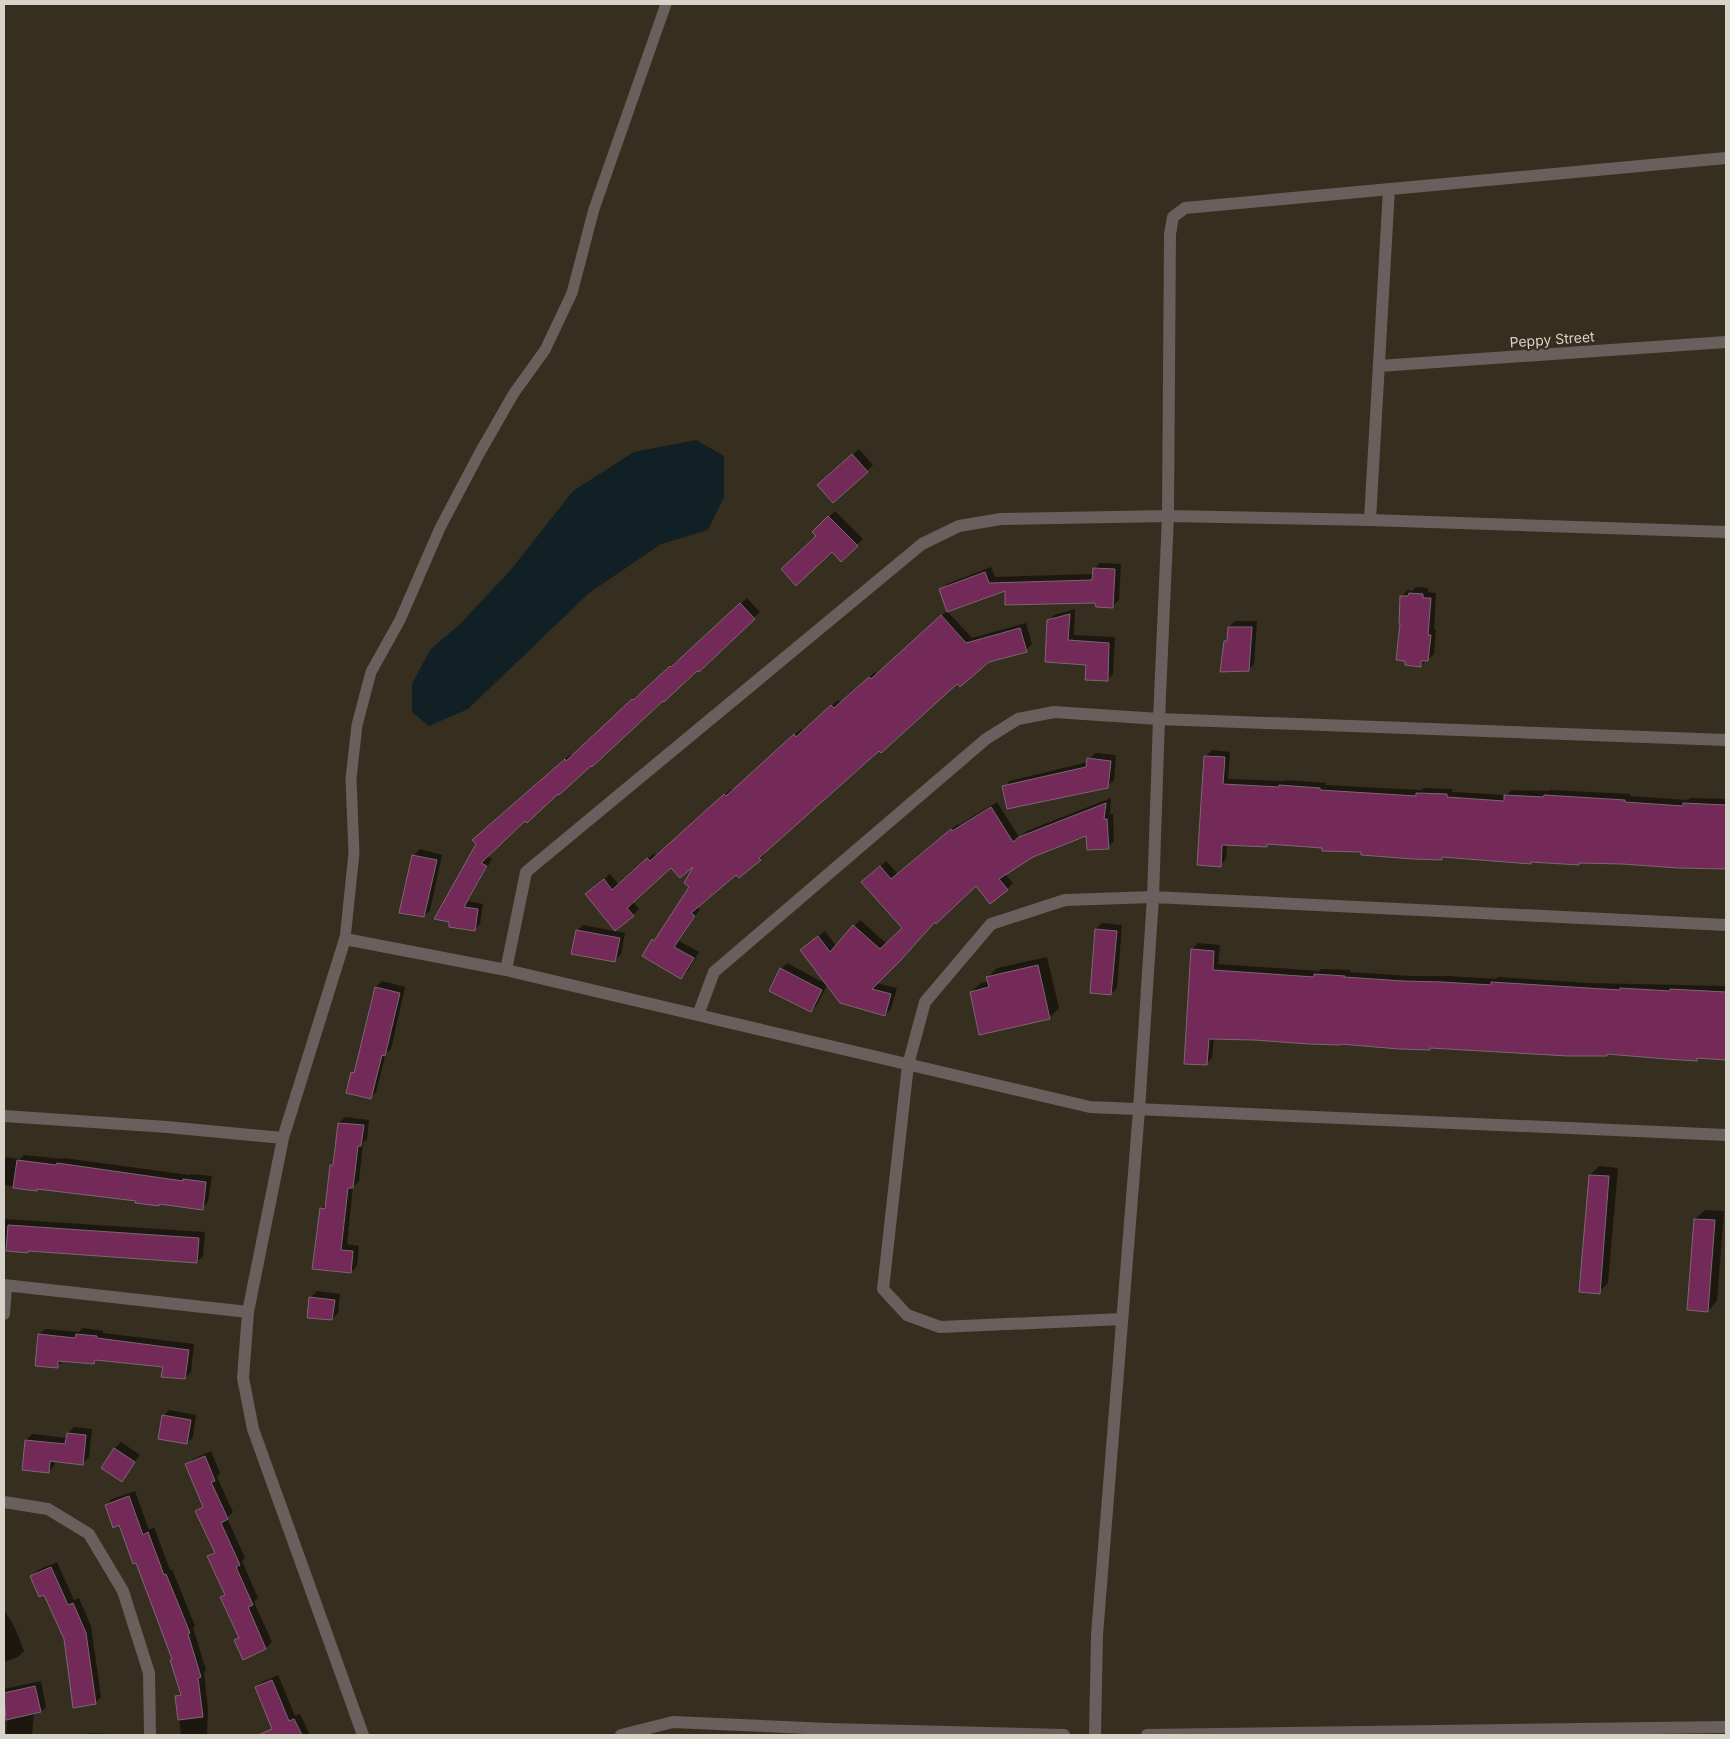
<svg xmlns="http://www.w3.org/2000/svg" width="1730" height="1739" viewBox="0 0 1730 1739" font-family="Inter,sans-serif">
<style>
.water{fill:#102025}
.shadow{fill:#0007}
.building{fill:#742a58;stroke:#7b6772}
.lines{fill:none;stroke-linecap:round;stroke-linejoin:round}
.service{stroke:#695f5c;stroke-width:11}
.minor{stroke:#695f5c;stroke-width:12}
.labels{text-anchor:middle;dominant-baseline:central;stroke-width:4;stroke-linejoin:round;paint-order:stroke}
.street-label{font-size:14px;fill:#d8d3c9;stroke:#362e1e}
</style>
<rect width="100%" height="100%" fill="#362e1e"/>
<path class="water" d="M696,440L724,456V497L708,530L661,544L589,593L468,709L429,726L412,712V684L430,650L459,625L510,571L573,491L634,452Z"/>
<path class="shadow" d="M859,449L873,465L867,471L825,479Z
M835,511L863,539L841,560L814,532Z
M1100,563L1121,564L1119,600L1113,606L1096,601L1006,589L947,611L972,638L1026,623L1032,644L1026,650L989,661L957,682L879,749L764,851L766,853L760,859L739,876L736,873L697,907L700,909L679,941L699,952L687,972L681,978L643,956L653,940L659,935L690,887L697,863L671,866L632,901L639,909L633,915L587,894L610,874L619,885L654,853L656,856L731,789L733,792L801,729L803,732L838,700L841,703L875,672L877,674L948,610L941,590L947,584L991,567L995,577L1094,574V569Z
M1416,587L1428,588V592L1436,593L1434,629L1436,630L1434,654L1420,666L1402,623V596L1408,590L1412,591Z
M747,598L760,612L699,671L697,669L525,819L486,856L492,859L468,901L483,904L480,924L474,930L450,926L480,834L571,754L573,756L638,694L639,695L676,661L678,662Z
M1075,609L1074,635L1115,637L1113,674L1107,680L1087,663L1048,621L1054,615Z
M1235,621H1257L1254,664L1248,670L1225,642L1228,638L1229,627Z
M1212,750L1230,752L1228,779L1285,781L1286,780L1326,783L1325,785L1421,790L1424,788L1452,789V792L1506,795L1512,790L1549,791L1551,790L1630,794V796L1688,800L1690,798L1726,799V867L1581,862L1578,864L1444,856L1442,859L1323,847L1269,843L1267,845L1227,844L1226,859L1220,865L1206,756Z
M1095,753L1116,755L1114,780L1107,786L1004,787L1010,781L1088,762L1089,759Z
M1111,798L1110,814H1113L1114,841L1108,847L1087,834L1032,856L1005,874L1013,883L1007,889L976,884L935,921L876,983L897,988L891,1009L885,1015L827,985L817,1005L811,1011L781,969L787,963L826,984L807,945L825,931L836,946L860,920L887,944L904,928L869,877L886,861L898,874L958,824L959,825L997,802L1019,837L1027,831Z
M420,849L442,855L430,910L424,916L400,912L414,855Z
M1102,923L1122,925L1117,988L1111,994L1096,929Z
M583,925L625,933L621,954L615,960L577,931Z
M1198,943L1220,945L1218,964L1319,971L1321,969L1350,970V972L1410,976H1449L1496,979L1498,977L1589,983L1726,986V1059L1699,1057L1697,1059L1608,1053L1606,1055L1431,1047L1430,1049L1341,1043L1214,1038L1212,1058L1206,1064L1192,949Z
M1047,957L1059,1008L1049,1018L971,992L981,983L989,981L988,977L997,968Z
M382,981L405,987L391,1049L386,1053L376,1092L370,1098L352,1073L357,1068L376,987Z
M345,1117L369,1120L367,1139L363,1143L359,1181L353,1187L347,1244L359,1246L357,1266L351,1272L321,1209L327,1203L331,1165L335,1161L339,1123Z
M24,1155L62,1159L64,1158L189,1175L190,1174L212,1176L208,1202L202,1208L38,1188L36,1189L4,1185V1157L20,1159Z
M1599,1166L1618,1168L1608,1283L1599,1292L1590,1175Z
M1705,1210L1724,1211L1717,1301L1708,1311L1695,1219Z
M4,1219L205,1232L203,1256L197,1262L29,1249L27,1251L4,1250Z
M317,1291L340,1294L338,1313L332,1319L311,1297Z
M83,1328L103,1331V1333L194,1344L191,1372L185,1378L164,1366L98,1359L94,1363L63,1361L57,1367L39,1335L45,1329L79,1332Z
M169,1410L196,1415L193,1437L187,1443L163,1416Z
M74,1427L92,1429L89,1457L83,1463L55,1460L54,1466L48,1472L26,1440L32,1434L67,1438L68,1433Z
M121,1442L140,1455L121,1480L102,1467L115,1448Z
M211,1451L220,1473L217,1477L233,1512L227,1518L245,1558L242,1561L258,1598L254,1602L272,1642L266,1648L243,1658L235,1641L240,1637L222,1597L225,1593L209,1557L215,1551L197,1511L204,1505L187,1465L193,1459Z
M135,1491L149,1530L154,1527L170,1570L172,1569L195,1626L193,1628L206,1670L204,1672L208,1710L207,1735H180L181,1734L176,1697L181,1692L174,1659L136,1562L120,1524L106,1505L112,1499Z
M57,1562L74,1600L79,1598L91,1626L101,1697L95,1703L45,1593L32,1576L38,1570Z
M4,1609L16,1630L24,1651L18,1657L4,1662Z
M278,1675L295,1716L300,1714L310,1735H274L256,1688L262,1682Z
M41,1681L46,1707L40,1713L34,1714L32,1735H6L8,1706L4,1707V1689Z
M88,1733L109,1734V1735H86Z"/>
<path class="building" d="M852,454L868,472L833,503L817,485Z
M828,516L858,546L841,562L832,552L796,586L781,569L816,536L812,532Z
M1093,568L1115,569L1113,608L1096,607L1095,603L1005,605V591L947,612L939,589L985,572L989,583L1092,580Z
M1409,593L1423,594V598H1431L1428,635H1431L1428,661H1421V667L1405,665V661L1396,660L1400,624H1399L1400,596H1408Z
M740,603L755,619L699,672L697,671L664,702L663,701L592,767L591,766L559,795L558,794L527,823L525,821L481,863L487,866L464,907L478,909L475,931L449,927V922L434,919L476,844L472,840L565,759L566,761L632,699L633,700L670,666L671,667Z
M1070,614L1068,640L1109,643L1108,681L1085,680L1086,665L1045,662L1047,620Z
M941,615L966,643L1020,628L1027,652L989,662L960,687L957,684L881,753L879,751L759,858L761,860L739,878L736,875L691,913L695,916L674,947L694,958L681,979L642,956L652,939L654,941L689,887L684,883L693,867L680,878L671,868L627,908L634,916L615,931L585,894L604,879L612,890L647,858L650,861L724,794L726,796L794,734L796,737L831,705L834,708L869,677L871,679Z
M1228,627H1252L1249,671L1220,672L1224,641H1227Z
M1204,756L1225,757L1223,784L1279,787V785L1320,788V790L1416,796V793L1447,794V797L1504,801V795L1543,797L1544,795L1625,800V802L1683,806V803L1726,805V869L1678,868L1622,864L1579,863V865L1531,862V864L1442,857V860L1413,859L1361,855V852L1322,851V848L1267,844V847L1222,845L1221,867L1197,865Z
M1087,758L1111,761L1108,788L1007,809L1002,786L1086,767Z
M1106,803L1104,819H1107L1109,849L1087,850L1086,836L1033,857L999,879L1008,890L990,904L976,886L936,924L935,922L900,961L872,989L891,994L885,1016L840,1003L800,950L818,936L830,952L853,925L880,949L902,928L861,882L880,866L891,879L951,829L952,831L991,807L1013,842L1019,837Z
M412,855L437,860L424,917L399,913Z
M1095,929L1117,931L1111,995L1090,993Z
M576,930L620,938L615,962L571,954Z
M1191,949L1214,951L1213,970L1314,977V974L1345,976L1344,977L1403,981L1442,982L1491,985V982L1620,990V988L1670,991V989L1726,992V1060L1697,1058V1061L1666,1059L1607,1054V1056H1568L1430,1048V1050L1399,1049L1340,1044V1045L1309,1044L1254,1040L1209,1039L1207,1065L1184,1064Z
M1038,965L1050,1019L979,1035L970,992L989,987L986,977Z
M780,968L822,990L811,1012L769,991Z
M375,987L400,993L385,1056L382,1055L371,1099L346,1093L351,1072L354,1073Z
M338,1123L364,1125L361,1146H358L353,1188H348L341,1250L353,1251L351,1273L312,1269L320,1208L325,1209L330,1165H333Z
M17,1160L56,1165L57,1163L183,1181V1179L206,1182L203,1210L159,1204V1206L135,1203L136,1201L37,1189V1191L13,1188Z
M1589,1175L1609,1176L1600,1294L1579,1292Z
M1694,1219L1715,1220L1708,1312L1687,1310Z
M8,1225L199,1238L197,1263L28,1251V1253L6,1251Z
M309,1297L335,1300L332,1320L307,1318Z
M38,1334L75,1338L76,1334L97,1336V1338L189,1350L185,1379L161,1377L163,1367L95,1360L94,1364L58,1361V1368L35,1366Z
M162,1415L191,1420L187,1444L158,1439Z
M67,1433L86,1435L83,1465L50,1461L49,1473L22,1470L25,1440L65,1444Z
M114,1448L135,1462L122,1482L101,1468Z
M205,1456L215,1481L211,1482L228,1519L221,1523L240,1565L236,1567L253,1605L248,1607L266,1649L243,1660L234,1640L239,1638L220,1597L225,1595L207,1556L215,1553L195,1511L203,1507L185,1464Z
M129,1496L143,1535L148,1532L164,1575L166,1574L190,1633L188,1634L201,1677L198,1678L203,1717L178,1720L175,1696L181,1695L170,1660L172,1659L136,1563L133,1564L119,1525L113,1528L105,1505Z
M51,1567L68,1605L73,1603L86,1633L96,1704L73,1708L64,1639L44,1595L39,1597L30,1576Z
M272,1680L289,1721L294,1719L302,1735H258L272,1729L255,1687Z
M35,1686L41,1712L6,1720L4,1693Z"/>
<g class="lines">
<path class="service" d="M345,939L354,853L351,779L357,725L371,672L400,620L440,528L479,454L514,393L545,350L572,293L594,209L666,4"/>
<path class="minor" d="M1379,366L1726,342
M1370,520L1389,189
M506,970L526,872L922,544L959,526L1001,519L1168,516L1370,520L1726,532
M698,1015L714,972L986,739L1018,719L1054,712L1159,719L1726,740
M4,1116L167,1127L283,1138
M4,1285L248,1312
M4,1314L6,1286
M1122,1319L940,1327L907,1315L883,1289L908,1065L925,1002L991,924L1065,900L1153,897L1726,925
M4,1502L48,1509L89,1534L123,1591L149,1673L150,1735
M363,1735L253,1429L243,1378L248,1312L283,1138L345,939L506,970L1090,1107L1726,1135
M621,1735L673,1722L829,1729L1064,1735
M1095,1735L1097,1635L1139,1110L1153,897L1159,719L1168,516L1170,234L1173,217L1185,208L1726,158
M1147,1735L1726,1727"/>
</g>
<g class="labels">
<g class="street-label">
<text transform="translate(1552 339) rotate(-4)">Peppy Street</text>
</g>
</g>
<rect width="1730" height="1739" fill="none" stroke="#d8d3c9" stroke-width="10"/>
</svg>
